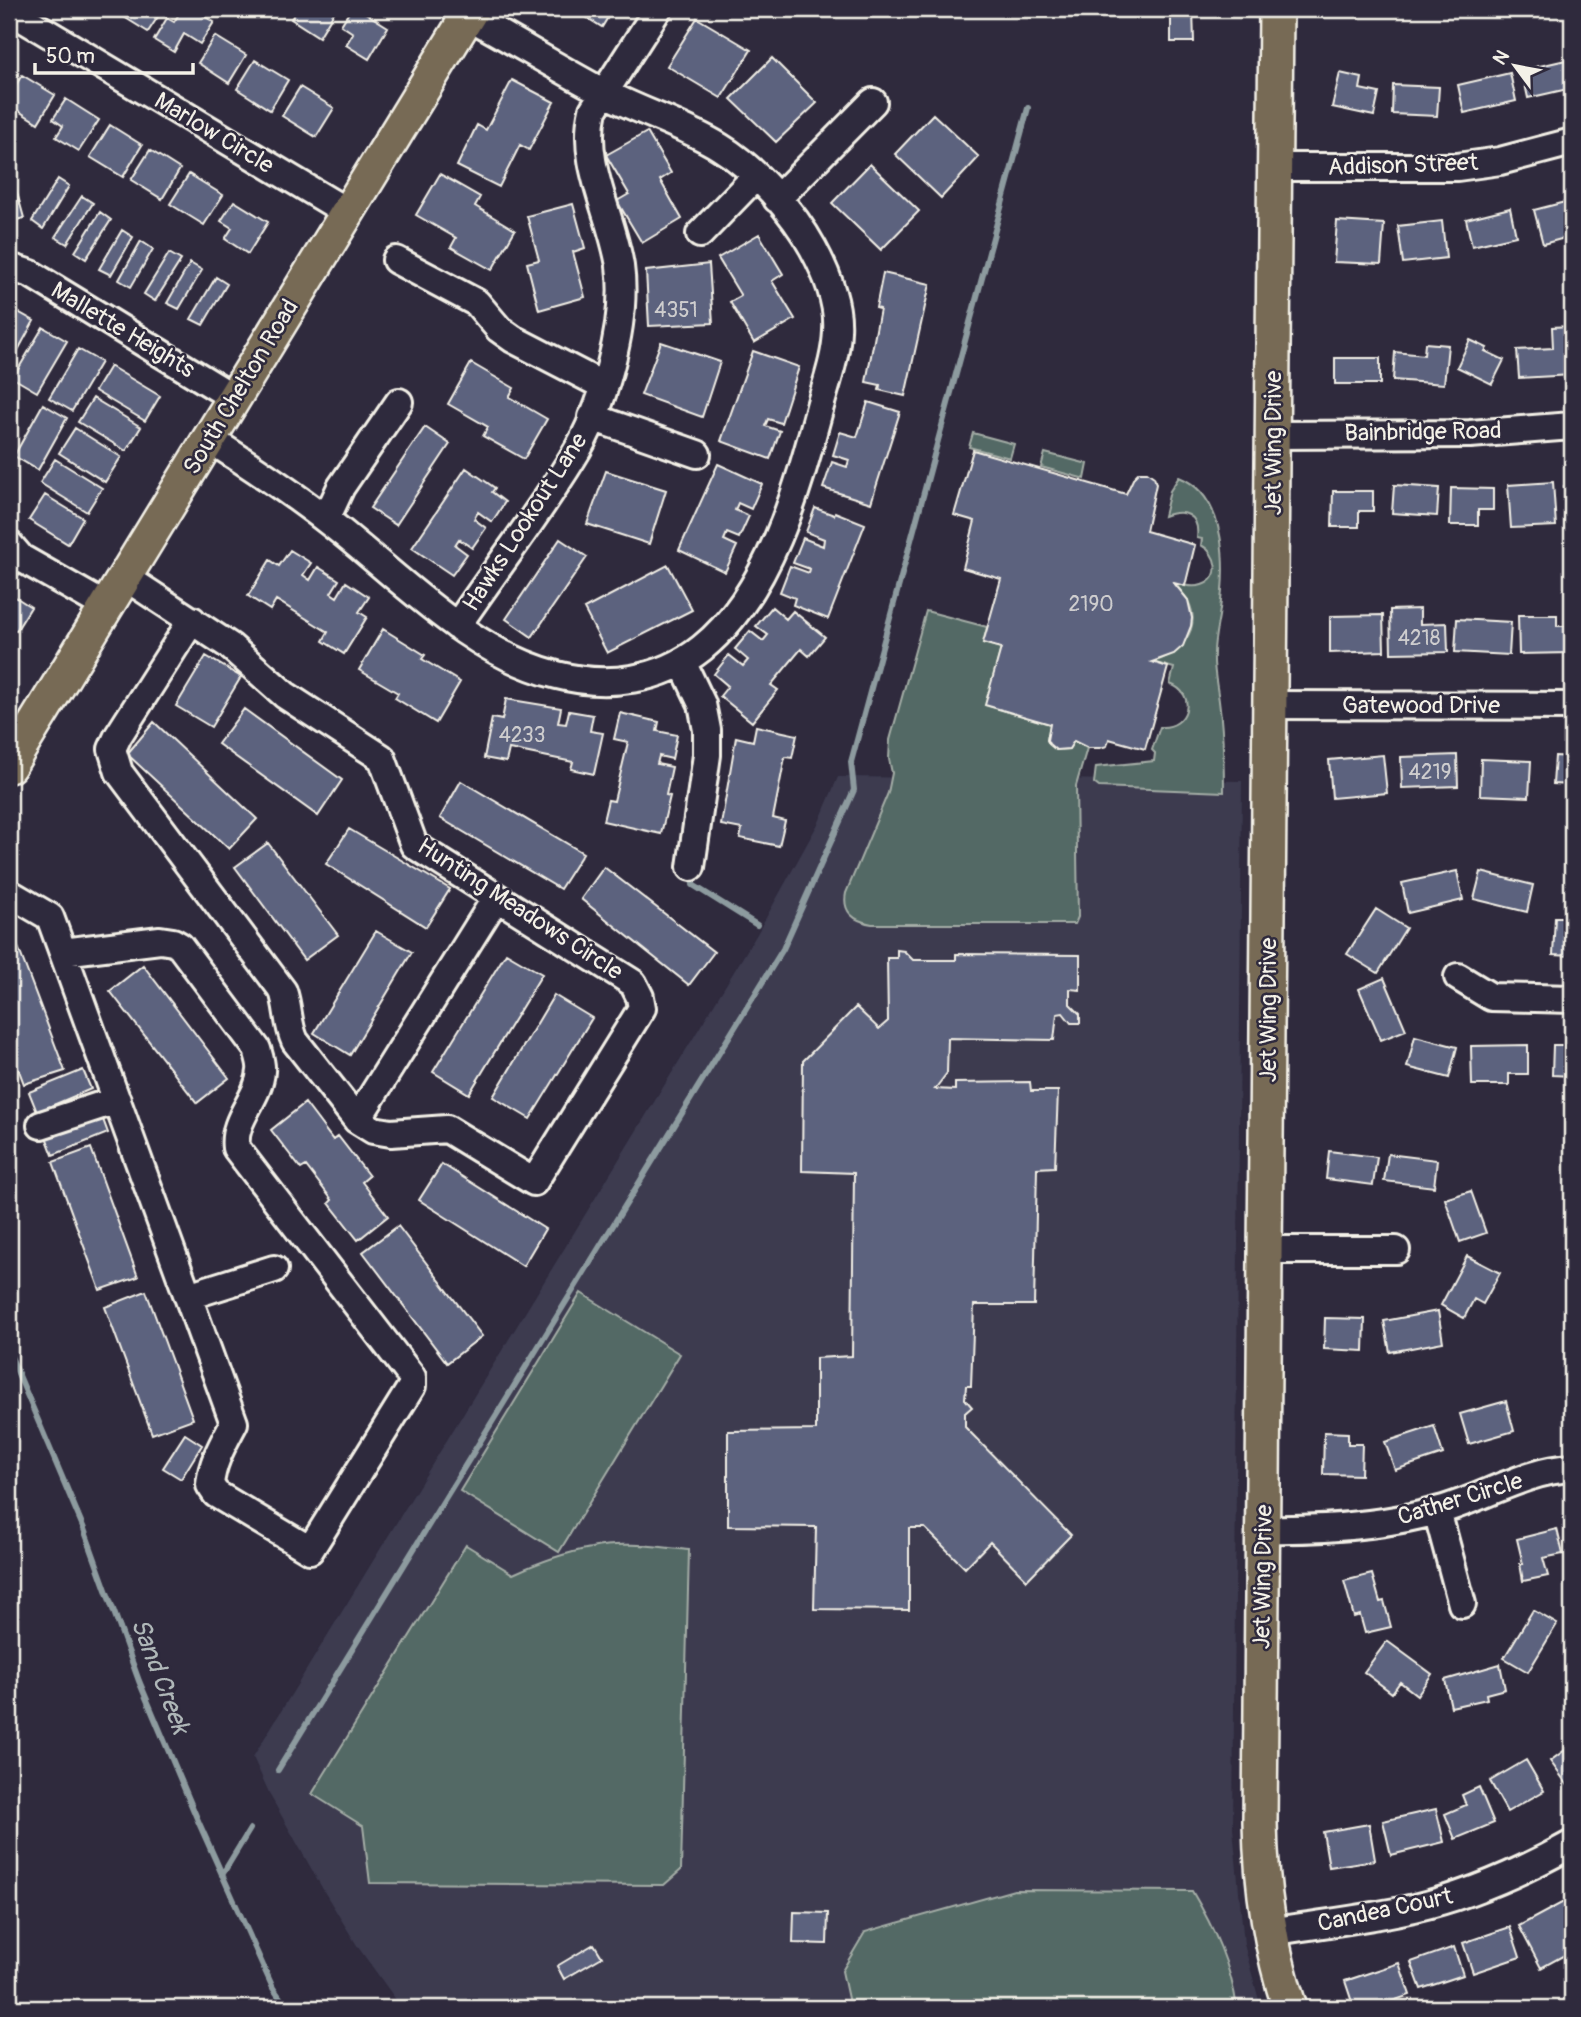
<svg xmlns="http://www.w3.org/2000/svg" width="1581" height="2017" viewBox="0 0 1581 2017" font-family="Pangolin,sans-serif">
<style>
.built{fill:#3c3b50}
.green{fill:#536965;stroke:#a4ada6;stroke-width:2}
.lines{fill:none;stroke-linecap:round;stroke-linejoin:round}
.stream{stroke:#8d9b9f;stroke-width:6}
.building{fill:#5c627e;stroke:#f4f1e8;stroke-width:2}
.minor-casing{stroke:#f4f1e8;stroke-width:32}
.major-casing{stroke:#f4f1e8;stroke-width:38}
.minor{stroke:#2f2a3d;stroke-width:26}
.major{stroke:#776a54;stroke-width:33}
.labels{text-anchor:middle;dominant-baseline:central;stroke-width:5;stroke-linejoin:round;paint-order:stroke}
.number-label{font-size:21px;fill:#cecdce}
.street-label{font-size:24px;fill:#f4f1e8;stroke:#2f2a3d}
.water-label{font-size:26px;font-style:italic;fill:#afb7b8;stroke:#2f2a3d}
</style>
<rect width="100%" height="100%" fill="#2f2a3d"/>
<filter id="ink" filterUnits="userSpaceOnUse"><feTurbulence type="fractalNoise" baseFrequency=".0143" numOctaves="2"/><feDisplacementMap in="SourceGraphic" scale="14" xChannelSelector="R" yChannelSelector="G"/><feConvolveMatrix kernelMatrix="1 2 1 2 8 2 1 2 1" color-interpolation-filters="sRGB"/></filter>
<g filter="url(#ink)">
<path class="built" d="M838,777L1242,781L1233,1828L1244,1944L1261,2008H402L358,1947L325,1893L271,1797L253,1757L757,934L819,822Z"/>
<path class="green" d="M973,433L1014,444L1010,458L969,447Z
M1045,453L1088,464L1085,479L1041,467Z
M1179,477C1229,497 1226,571 1219,616C1217,628 1214,640 1214,653C1213,669 1217,685 1219,701C1223,730 1224,762 1224,792L1099,787L1094,783L1096,767L1154,761L1155,753L1152,750L1160,727C1188,729 1198,694 1170,684L1174,668L1152,662C1178,656 1203,630 1188,601C1185,595 1179,589 1174,583C1181,585 1194,588 1202,585C1223,578 1217,553 1201,545L1202,539L1197,538C1200,513 1183,509 1164,516L1170,491Z
M926,611L987,627L983,643L1001,648L986,705L1050,724L1047,740L1056,750L1069,749L1074,741L1087,748L1076,786L1078,917L1075,924H872C854,921 842,912 846,893L888,793L892,773L889,759L890,740Z
M581,1293L680,1354L559,1552L460,1491Z
M466,1545L513,1574C537,1563 564,1553 591,1548C622,1541 657,1547 689,1550L681,1870L664,1885L370,1883L363,1826L312,1794Z
M1014,1890L1192,1891C1214,1928 1231,1965 1237,2008H850L842,1971L865,1932Z"/>
<g class="lines">
<path class="stream" d="M692,874L693,885L757,925
M9,1352L84,1529L139,1681L199,1823L273,1988L287,2008
M278,1770L783,949L854,790L851,762L1028,108
M222,1875L250,1829
M1554,2008L1572,1999"/>
</g>
<path class="building" d="M118,9H163L148,32L116,12Z
M182,9H192L214,22L200,44L184,34L174,52L154,40L167,18L174,22Z
M298,9H336L319,37L291,19Z
M351,9H359L388,27L369,59L346,45L353,33L341,25Z
M573,9H613L602,27Z
M1171,9H1193L1194,42H1171Z
M697,18L751,50L721,98L667,66Z
M215,36L246,55L229,83L198,63Z
M772,58L817,103L776,142L731,99Z
M255,60L288,80L270,110L237,89Z
M1566,60L1572,88L1528,98L1522,70Z
M1340,73L1362,78L1360,89L1379,93L1374,116L1332,107Z
M1510,73L1516,101L1464,113L1458,85Z
M22,75L55,95L38,123L9,105V96Z
M512,80L554,102L529,150L520,145L499,187L457,166L477,125L486,130Z
M1393,85L1439,87L1437,116L1392,114Z
M300,87L334,108L316,137L282,116Z
M66,99L99,120L79,151L56,137L63,126L53,119Z
M933,114L979,157L941,198L895,154Z
M110,125L142,145L123,177L90,157Z
M647,132L671,173L660,180L682,219L642,243L617,201L629,194L606,155Z
M150,150L180,169L162,199L131,180Z
M9,164L24,218L9,222Z
M870,164L919,211L881,250L832,203Z
M189,174L223,195L204,225L170,204Z
M440,174L480,197L475,206L515,230L492,270L451,247L456,238L416,215Z
M58,179L69,186L43,229L32,221Z
M82,196L93,203L67,244L55,237Z
M234,201L268,222L248,254L225,239L232,228L221,221Z
M1565,202L1572,236L1543,244L1534,210Z
M573,204L585,248L573,252L585,297L539,310L527,263L539,260L527,216Z
M1510,208L1516,236L1472,246L1466,219Z
M100,212L111,220L86,259L75,252Z
M1337,221L1384,224L1381,264L1334,262Z
M1442,221L1446,258L1403,263L1398,226Z
M122,230L133,237L111,275L99,269Z
M759,234L783,274L772,281L795,319L754,343L730,302L741,296L718,258Z
M141,241L153,249L131,287L119,280Z
M169,253L181,260L155,301L144,294Z
M190,263L202,270L179,309L167,303Z
M709,264L713,323L649,326L646,271Z
M883,273L930,284L905,396L879,390L880,385L866,382L880,309L876,308Z
M216,277L227,284L203,325L191,319Z
M11,308L34,321L11,363L9,311Z
M1570,326L1572,375L1519,378L1517,350L1553,348L1552,327Z
M43,327L67,341L37,392L13,378Z
M1470,340L1487,348L1485,351L1504,360L1492,384L1457,367Z
M661,342L720,362L702,417L641,395Z
M1425,343L1448,345L1444,384L1393,380L1395,352L1424,355Z
M78,349L101,362L72,411L49,398Z
M753,351L799,367L781,423L768,419L765,426L780,431L770,459L721,441Z
M1335,358H1380V384H1335Z
M471,363L514,388L509,397L547,419L524,459L483,436L488,427L448,404Z
M110,366L160,396L145,421L95,391Z
M93,398L141,427L126,451L78,422Z
M868,402L900,412L871,503L823,488L832,462L847,467L849,460L833,455L840,432L857,437Z
M43,404L67,418L38,470L14,456Z
M425,427L450,444L396,525L370,508Z
M75,428L121,457L105,482L59,453Z
M973,450L1126,494L1134,477L1139,472H1147L1154,477L1156,484L1146,531L1195,545L1185,586L1174,583L1188,600L1192,618L1191,626L1183,646L1174,654L1152,662L1168,667L1145,749L1109,739L1107,746L1100,748H1088L1074,741L1069,749L1056,750L1049,744L1047,740L1050,724L985,705L1001,648L983,643L1001,579L963,568L975,521L954,515Z
M55,459L102,488L87,512L40,483Z
M718,464L762,484L751,509L738,503L735,510L749,516L739,538L727,533L724,540L737,546L725,572L679,550Z
M466,468L495,488L492,492L505,502L492,522L478,512L474,519L486,528L472,548L459,539L455,545L467,554L452,575L412,548Z
M606,471L666,490L649,544L587,524Z
M1553,482L1556,526L1511,528L1508,485Z
M1394,485L1439,488L1437,516L1392,513Z
M1564,486H1572V514L1566,515Z
M1451,488L1493,489V510H1478V525H1450Z
M1333,491H1373V511H1359V527H1332Z
M45,495L83,518L68,544L29,520Z
M815,508L834,515L835,512L865,524L828,619L793,605L795,598L780,592L790,566L809,573L810,569L793,563L803,538L823,546L824,539L806,532Z
M560,539L587,557L532,637L506,619Z
M290,550L311,563L303,575L310,580L318,567L339,580L331,593L337,597L346,582L369,597L359,612L367,617L344,654L323,641L328,632L276,600L270,610L248,596L270,560L279,566Z
M668,565L692,610L607,653L584,609Z
M9,593L31,607L16,631L9,626Z
M772,607L786,619L793,611L825,637L809,656L801,649L771,685L778,690L752,722L720,696L728,686L714,674L729,655L743,666L748,660L735,649L750,631L763,641L768,635L756,626Z
M1420,609V624L1447,623L1448,652L1391,653L1390,610Z
M1383,615L1384,651L1330,653V616Z
M1518,615H1557V626H1572V653L1519,654Z
M1457,619L1511,622L1509,655L1455,652Z
M383,629L425,655L422,659L460,682L436,723L395,698L398,693L359,670Z
M206,656L241,677L211,727L176,706Z
M506,699L561,708L558,723L566,724L569,711L593,715L590,731L603,733L594,774L571,769L573,762L509,749L506,762L484,758L492,718L502,720Z
M244,709L342,780L318,816L218,744Z
M620,713L659,722L657,731L677,735L672,759L659,756L657,764L672,767L666,795L670,796L661,834L603,821L608,800L614,801L628,742L614,739Z
M154,722L257,819L229,849L127,754Z
M756,726L797,735L792,758L785,757L773,818L785,821L779,846L740,838L742,829L721,825L736,737L753,741Z
M1383,755L1387,793L1332,798L1329,760Z
M1457,755L1458,786L1402,788L1401,757Z
M1555,756L1572,757V785L1553,784Z
M1481,759L1531,761L1529,797L1480,795Z
M461,781L583,853L560,889L440,818Z
M349,829L450,889L426,927L326,864Z
M268,843L338,935L304,960L235,867Z
M604,867L714,952L689,985L581,899Z
M1457,871L1463,900L1408,913L1402,883Z
M1481,872L1533,885L1527,912L1474,899Z
M1376,909L1406,928L1378,973L1347,954Z
M1555,917H1572V956L1553,955Z
M376,931L412,952L350,1055L314,1033Z
M15,939L65,1071L24,1084L9,1044V942Z
M897,950L904,951L913,960H956V954L1080,955V990L1070,989V1004L1080,1014V1023H1071L1063,1013L1057,1014L1054,1040L948,1038L947,1073L935,1089L955,1090V1083L1030,1082L1031,1091H1058L1055,1167L1037,1168L1034,1305H974L971,1386H966L965,1399L972,1407L965,1413V1427L1071,1535L1027,1580L990,1542L965,1568L925,1528H909V1610L814,1609L816,1527L728,1526V1431L816,1430V1358L852,1356L854,1173L802,1171L803,1061L856,1007L879,1029L888,1021L887,958H897Z
M506,953L542,974L469,1094L433,1072Z
M143,965L229,1078L197,1103L110,991Z
M1384,978L1406,1030L1381,1040L1359,989Z
M554,995L592,1018L530,1119L493,1097Z
M1415,1036L1457,1047L1449,1078L1407,1067Z
M1528,1045V1074H1509V1085H1472L1471,1046Z
M1553,1045H1572V1076L1552,1075Z
M83,1070L91,1089L37,1112L29,1092Z
M305,1103L333,1140L338,1136L369,1176L362,1182L388,1216L358,1240L329,1203L332,1200L306,1166L301,1169L271,1130Z
M101,1114L108,1133L53,1155L45,1134Z
M91,1148L138,1277L100,1290L53,1162Z
M1329,1151L1377,1157L1373,1185L1326,1179Z
M1388,1154L1437,1160L1434,1187L1384,1181Z
M442,1164L545,1229L523,1266L419,1200Z
M1471,1191L1486,1233L1460,1242L1445,1199Z
M398,1226L482,1336L447,1363L363,1252Z
M1467,1256L1500,1273L1483,1304L1474,1299L1464,1318L1441,1305Z
M146,1291L193,1419L152,1434L105,1307Z
M1438,1311L1443,1342L1390,1352L1384,1321Z
M1325,1318L1365,1319L1364,1351L1324,1349Z
M1506,1401L1514,1431L1469,1444L1460,1414Z
M1434,1426L1443,1454L1395,1470L1385,1442Z
M1324,1432L1348,1433V1444H1362L1361,1475L1323,1474Z
M185,1434L202,1445L181,1479L163,1468Z
M1557,1529L1563,1554L1543,1558L1548,1576L1523,1581L1520,1564H1523L1517,1539Z
M1372,1574L1380,1602L1384,1601L1391,1627L1365,1633L1360,1615L1354,1617L1344,1581Z
M1533,1610L1557,1624L1528,1672L1504,1658Z
M1387,1641L1432,1674L1417,1695L1400,1682L1392,1693L1364,1672Z
M1500,1664L1505,1689L1486,1694L1487,1699L1451,1707L1445,1680Z
M1572,1745V1784L1569,1787L1550,1761Z
M1526,1760L1544,1791L1507,1812L1490,1781Z
M1479,1787L1494,1823L1455,1839L1445,1814L1466,1805L1462,1795Z
M1436,1809L1444,1842L1391,1855L1383,1821Z
M1369,1824L1375,1860L1329,1867L1323,1832Z
M1569,1899L1572,1904V1931L1565,1935L1572,1951L1541,1968L1519,1926Z
M794,1912L828,1913L827,1944L793,1943Z
M1510,1927L1520,1957L1473,1973L1463,1943Z
M594,1944L602,1957L564,1979L557,1966Z
M1454,1947L1463,1975L1421,1989L1411,1962Z
M1399,1963L1410,1995L1373,2008H1354L1345,1981Z"/>
<g class="lines">
<g class="minor-casing">
<path id="minor" d="M9,10L347,212
M1273,167H1457L1500,161L1572,142
M777,199L873,102
M700,234L756,176
M396,260L477,303L499,329L513,339L604,386
M9,267L31,274L234,398
M592,417L697,454
M1274,435L1470,434L1572,426
M209,439C250,465 291,492 329,522C399,576 469,653 557,675C607,688 661,681 702,648C769,594 798,489 819,410C826,384 836,358 837,331C839,304 826,272 813,248C794,213 755,168 720,147C683,124 640,112 601,91C552,65 505,35 455,9
M326,519L341,487L399,402
M9,544L21,558L107,607
M125,577L230,646L285,695L382,758L414,845L633,983L640,997L642,1008L534,1182L447,1129L391,1133L373,1130L357,1120L295,1041C287,1024 289,1008 283,991L119,772L112,749L118,736L192,620
M457,626C495,570 537,516 572,459C603,410 628,323 620,266C612,214 580,163 593,110L658,9
M682,662L702,704L707,730V755L691,867
M1271,705L1572,706
M9,893L50,917L234,1423C223,1444 212,1462 210,1485L216,1494L310,1550L412,1386V1377L236,1148C232,1119 259,1099 261,1071C262,1064 259,1056 257,1049L180,946L173,942L160,940L63,952
M1458,977L1491,997L1572,999
M357,1120L496,898
M41,1125L117,1100
M1266,1250H1396
M188,1296L274,1269
M1437,1511L1462,1604
M1264,1529C1322,1530 1384,1526 1440,1510C1483,1498 1527,1470 1572,1468
M1271,1932C1318,1924 1367,1919 1414,1908C1470,1895 1522,1872 1572,1844"/>
</g>
<g class="major-casing">
<path id="major" d="M1276,9L1260,1822C1261,1885 1270,1948 1290,2008
M9,766L472,9"/>
</g>
<use href="#minor" class="minor"/>
<use href="#major" class="major"/>
</g>
</g>
<g class="labels">
<g class="number-label">
<text x="676" y="310">4351</text>
<text x="1091" y="604">2190</text>
<text x="1419" y="638">4218</text>
<text x="522" y="735">4233</text>
<text x="1430" y="772">4219</text>
</g>
<g class="street-label">
<text transform="translate(214 133) rotate(31)">Marlow Circle</text>
<text transform="translate(1403 165) rotate(-2)">Addison Street</text>
<text transform="translate(123 330) rotate(31)">Mallette Heights</text>
<text transform="translate(241 387) rotate(-59)">South Chelton Road</text>
<text transform="translate(1423 432) rotate(-1)">Bainbridge Road</text>
<text transform="translate(1273 443) rotate(-90)">Jet Wing Drive</text>
<text transform="translate(525 522) rotate(-57)">Hawks Lookout Lane</text>
<text x="1421" y="705">Gatewood Drive</text>
<text transform="translate(520 909) rotate(33)">Hunting Meadows Circle</text>
<text transform="translate(1268 1010) rotate(-90)">Jet Wing Drive</text>
<text transform="translate(1460 1499) rotate(-17)">Cather Circle</text>
<text transform="translate(1263 1577) rotate(-89)">Jet Wing Drive</text>
<text transform="translate(1385 1910) rotate(-12)">Candea Court</text>
</g>
<g class="water-label">
<text transform="translate(160 1676) rotate(69)">Sand Creek</text>
</g>
</g>
<rect width="1581" height="2017" fill="none" stroke="#2f2a3d" stroke-width="35"/>
<rect x="18" y="18" width="1546" height="1982" fill="none" stroke="#f4f1e8" stroke-width="2.5" filter="url(#ink)"/>
<g transform="translate(1515 66) rotate(302)" stroke="#2f2a3d" stroke-width="5" paint-order="stroke">
<path d="M0-5L12 26L0 18L-12 26Z" fill="#f4f1e8"/>
<text y="-10" font-size="19" font-weight="bold" text-anchor="middle" fill="#f4f1e8">N</text>
</g>
<path d="M35 63v10h158v-10" fill="none" stroke="#f4f1e8" stroke-width="3.5"/>
<text x="46" y="63" font-size="21" fill="#f4f1e8" stroke="#2f2a3d" stroke-width="5" paint-order="stroke">50 m</text>
</svg>
